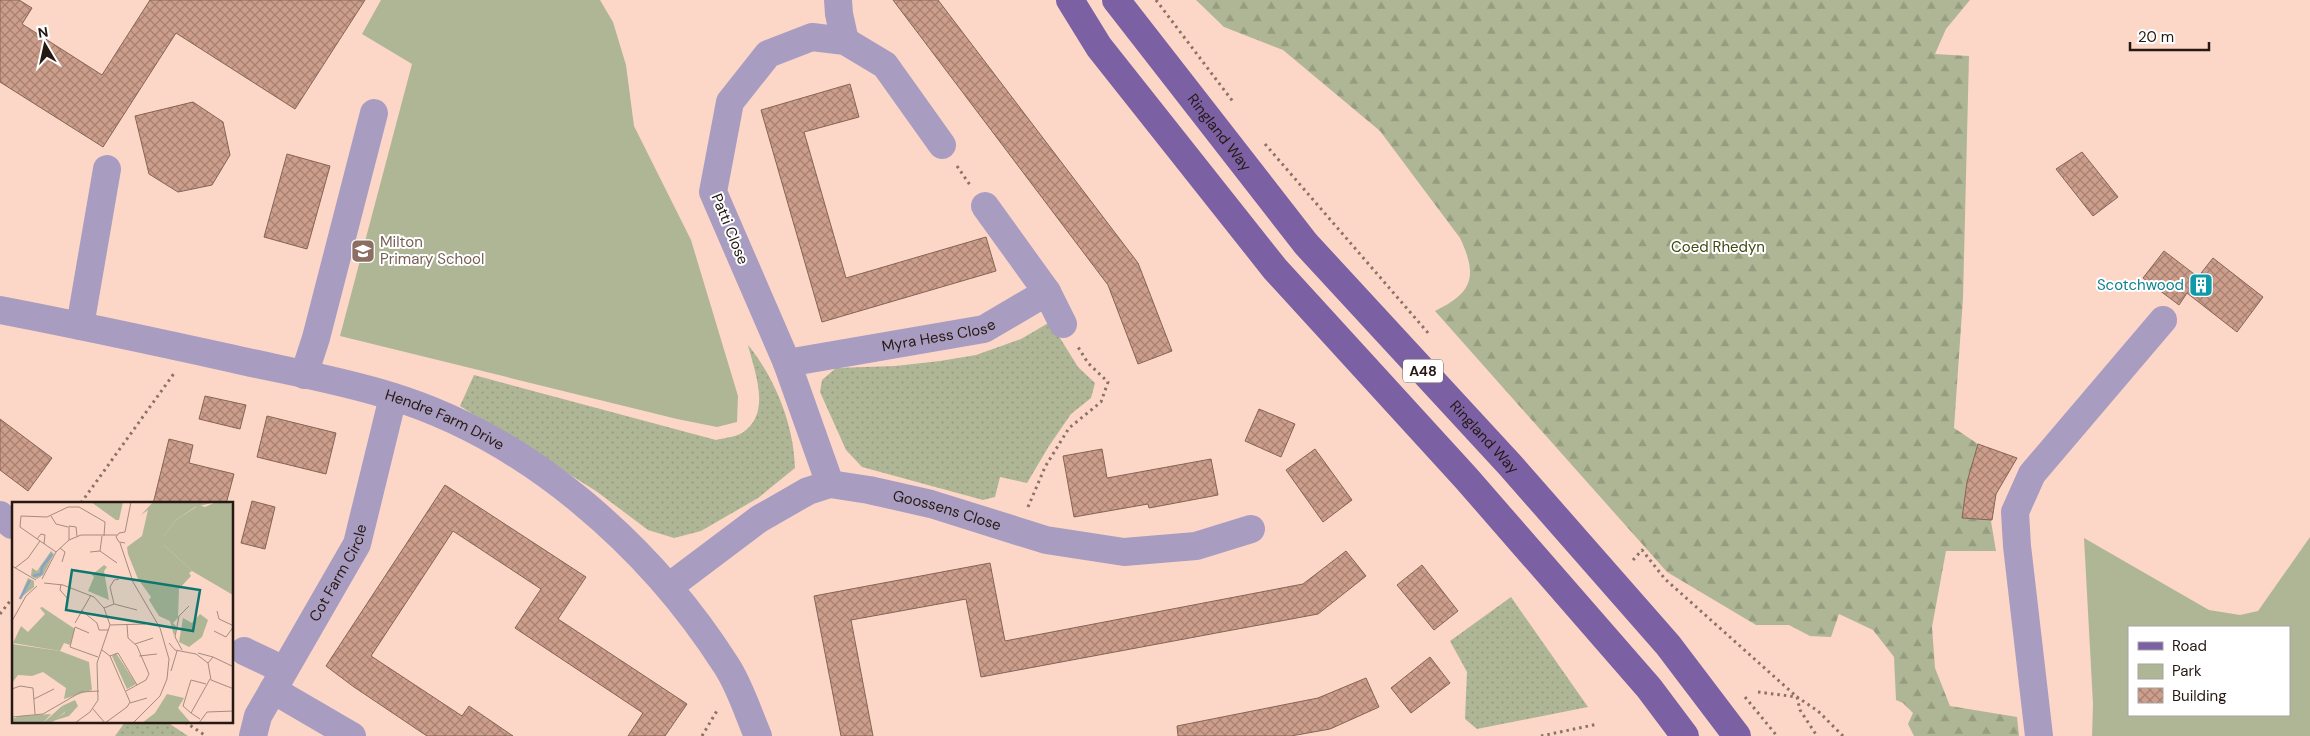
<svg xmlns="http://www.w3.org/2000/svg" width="2310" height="736" viewBox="0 0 2310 736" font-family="'DM Sans',sans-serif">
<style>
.grass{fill:url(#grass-dots)}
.forest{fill:url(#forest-firs)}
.park{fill:#afb696;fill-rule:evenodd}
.building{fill:url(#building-cross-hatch);stroke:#856457}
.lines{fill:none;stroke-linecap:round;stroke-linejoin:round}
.path{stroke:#8a7268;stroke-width:3;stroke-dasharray:2.5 4;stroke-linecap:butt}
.minor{stroke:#a99cc1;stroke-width:28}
.major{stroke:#7b61a4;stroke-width:28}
.labels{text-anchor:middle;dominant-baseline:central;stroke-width:4;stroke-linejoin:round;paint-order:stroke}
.shield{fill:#fff;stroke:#675e5a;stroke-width:1}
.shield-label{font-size:14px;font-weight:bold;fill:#261913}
.street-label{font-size:15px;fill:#261913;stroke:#fff}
.education-label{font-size:15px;fill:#785e54;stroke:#fff;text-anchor:start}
.park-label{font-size:15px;fill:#414915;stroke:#fff}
.culture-label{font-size:15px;fill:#0d838f;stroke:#fff;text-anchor:end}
.inset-river{fill:none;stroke:#89a2c8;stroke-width:2.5}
.inset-road{fill:none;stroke:#a68b80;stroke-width:1}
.view{fill:#0f766e;fill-opacity:0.15;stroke:#0f766e;stroke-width:2.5}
.inset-edge{fill:none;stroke:#261913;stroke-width:2.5}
</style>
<defs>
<pattern id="grass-dots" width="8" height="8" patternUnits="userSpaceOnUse" patternTransform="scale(1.25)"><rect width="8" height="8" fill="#afb696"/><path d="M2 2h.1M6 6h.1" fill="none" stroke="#969c80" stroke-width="1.8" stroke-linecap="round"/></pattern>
<pattern id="forest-firs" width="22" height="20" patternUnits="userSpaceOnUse" patternTransform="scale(1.25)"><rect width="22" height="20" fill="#afb696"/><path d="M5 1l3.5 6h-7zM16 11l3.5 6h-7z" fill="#969c80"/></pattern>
<pattern id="building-cross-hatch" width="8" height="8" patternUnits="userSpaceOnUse" patternTransform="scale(1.25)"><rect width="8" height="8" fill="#cd9e8b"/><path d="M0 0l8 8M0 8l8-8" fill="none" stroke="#a68070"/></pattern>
</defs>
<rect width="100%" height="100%" fill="#fcd7c8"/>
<path class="grass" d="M1050,322L1078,367L1095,383L1091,398L1071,414L1049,446L1027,483L1000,477L995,497L983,500L862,467L846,450L820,392L822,380L836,368L895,366L940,361L976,355L1021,339Z
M748,345C775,378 794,425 795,468L758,498L701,531L674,538L648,530L596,491L460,406L474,375L716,440C723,438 736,437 742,433C772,414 755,373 748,345Z
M1511,597L1588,707L1477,729L1465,719L1467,672L1450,641Z
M125,722H167L188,736H115Z"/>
<path class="forest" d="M1196,0H1970L1946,29L1935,54L1969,56L1963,298L1954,428L1978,444L1996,551H1946L1932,627L1935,668L1950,706L2017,717L2019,736H1914L1908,724L1913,713L1903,703L1896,700L1894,657L1873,630L1839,614L1831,637L1810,636L1789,625H1756L1667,572L1435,311C1473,293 1478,276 1460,238L1380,131L1283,50L1224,27Z"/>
<path class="park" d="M381,0H600L613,22L626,65L634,126L691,240L738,396L737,422L717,427L677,419L340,336L412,64L362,34Z
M2310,537V736H2092L2093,704L2084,538L2209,610L2240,615L2258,611ZM2129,627H2289V715H2129Z"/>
<path class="building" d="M0,0H19L32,8L22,24L102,75L150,0H365L295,109L176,33L103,147L0,82Z
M893,0H938L1138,263L1172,351L1138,364L1108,285Z
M850,84L859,117L804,132L846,278L986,237L996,271L822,322L761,110Z
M193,102L223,122L230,155L212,185L178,192L149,174L135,116Z
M2082,152L2118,197L2093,216L2056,169Z
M287,154L330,166L307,249L264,237Z
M2164,251L2198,277L2213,258L2263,297L2237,332L2187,293L2179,305L2143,278Z
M205,396L246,405L240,429L199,419Z
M1259,409L1295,424L1281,457L1245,441Z
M267,416L336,433L326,474L257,457Z
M0,419L52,458L28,491L0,470Z
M169,439L193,445L189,463L234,474L226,504H153Z
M1978,444L2017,458L1996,494L1992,520L1962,518L1967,482Z
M1102,449L1107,478L1211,459L1218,495L1149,508L1148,504L1074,517L1063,456Z
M1315,449L1352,500L1323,522L1286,470Z
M445,485L586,577L558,619L687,704L665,736H628L643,713L515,628L541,589L453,531L371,656L462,716L469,706L513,736H427L354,687L326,666Z
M252,501L275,507L265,549L241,543Z
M1346,551L1366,576L1318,614L981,677L966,599L851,620L873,736H841L814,596L990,563L1005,641L1303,584Z
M1422,565L1458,611L1434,630L1397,585Z
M1430,657L1450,683L1411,713L1391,688Z
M1366,678L1379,707L1330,729L1291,736H1178L1177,726L1318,698Z"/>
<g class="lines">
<path class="path" d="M1156,0L1234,103
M1265,144L1429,334
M957,166L970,185
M81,503L175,372
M1028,507L1045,467L1069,428L1101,402L1108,382L1088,363L1078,347
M1633,560L1642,550L1665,579L1797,697L1800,710L1817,736
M0,614L14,596
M1758,692L1797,697L1818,711L1843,736
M1745,697L1777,736
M185,722L206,736
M702,736L718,709
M1541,736L1598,724"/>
<g class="minor">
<path d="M838,0L839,14L845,41"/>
<path d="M985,206L1047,292"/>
<path id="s1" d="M0,310C78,325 157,342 234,359C287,371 340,380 391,396C528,438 650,546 726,665C740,686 748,713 758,736"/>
<path d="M80,326L107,169"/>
<path id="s2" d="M787,363L984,329L1047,292L1063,324"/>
<path d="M304,375L316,338L374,113"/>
<path d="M830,484L787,363L713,192L730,102L768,54L812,37L845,41L885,65L942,145"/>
<path d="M0,515L12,525"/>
<path id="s3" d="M670,586L759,519L808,491L830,484L869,490L931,504L1046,540L1124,552L1196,546L1251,529"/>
<path d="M244,651L284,670"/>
<path d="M273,690L352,736"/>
<path id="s4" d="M253,736L258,716L357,544L393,397"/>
<path d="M2039,736L2017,546L2015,512L2032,474L2163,320"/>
</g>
<g class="major">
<path d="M1070,0L1099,47L1275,269L1466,478L1649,688L1685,736"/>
<path id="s5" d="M1116,0L1306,244L1510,465L1668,645L1737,736"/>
</g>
</g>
<defs>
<g id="school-square" transform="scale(1.25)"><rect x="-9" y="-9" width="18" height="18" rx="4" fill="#8d6e63" stroke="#fff"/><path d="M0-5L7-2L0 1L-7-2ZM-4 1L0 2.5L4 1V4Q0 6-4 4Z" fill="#fff"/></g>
<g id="building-square" transform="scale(1.25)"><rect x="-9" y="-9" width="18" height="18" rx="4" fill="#0f9aa8" stroke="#fff"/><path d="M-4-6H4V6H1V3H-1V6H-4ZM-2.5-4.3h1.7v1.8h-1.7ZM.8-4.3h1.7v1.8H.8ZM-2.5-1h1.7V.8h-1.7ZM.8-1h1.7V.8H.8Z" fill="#fff"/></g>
</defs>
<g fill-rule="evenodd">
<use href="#school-square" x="363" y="251"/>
<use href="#building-square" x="2201" y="285"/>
</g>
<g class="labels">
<rect class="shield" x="1403" y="359.5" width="40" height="23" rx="4"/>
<g class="shield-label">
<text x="1423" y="371">A48</text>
</g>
<g class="street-label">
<text stroke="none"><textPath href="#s5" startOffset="168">Ringland Way</textPath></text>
<text transform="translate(730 229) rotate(68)">Patti Close</text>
<text stroke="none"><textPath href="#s2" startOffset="154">Myra Hess Close</textPath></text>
<text stroke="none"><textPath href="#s1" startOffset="459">Hendre Farm Drive</textPath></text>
<text stroke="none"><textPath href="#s5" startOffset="572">Ringland Way</textPath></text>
<text stroke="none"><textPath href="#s3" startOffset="311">Goossens Close</textPath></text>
<text stroke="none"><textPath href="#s4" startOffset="185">Cot Farm Circle</textPath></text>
</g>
<g class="education-label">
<text x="380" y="242">Milton<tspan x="380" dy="17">Primary School</tspan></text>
</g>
<g class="park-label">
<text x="1718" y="247">Coed Rhedyn</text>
</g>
<g class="culture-label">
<text x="2184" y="285">Scotchwood</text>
</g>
</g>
<g transform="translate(12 502)">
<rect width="221" height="221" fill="#fcd7c8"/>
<path d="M204,0H217L222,4L221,93L180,69L151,42L152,34L164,18L187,3L193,5ZM39,49L42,52L31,73L25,77L19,74L20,66L25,69ZM16,76L22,79V85L7,97ZM50,204L53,210L39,221H31Z" fill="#afb696"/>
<path d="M79,0H111L107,18H104ZM141,0H204L183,5L164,18L152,34V43L180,69L177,71L179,74L167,87L166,116L161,121L165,125L162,134L158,119L147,114L137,98L139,95L126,77L116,52L115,45L130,34L136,8L129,13ZM0,142L48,149L77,160L80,188L52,197L54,186L31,170L20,174L6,173L0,181ZM155,192L172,196L166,206L179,221H130L143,211ZM63,198L66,204L57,214L38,220L53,211L50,204ZM39,212L31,221H0V217L8,214Z" fill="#afb696"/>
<path d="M92,63L95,65L92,69L97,98L76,89L82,75L80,73ZM30,105L63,127L58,143L52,141L48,149L1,141L9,124L16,130L33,112L28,106ZM188,112L196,118L190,135L177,145L167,140L171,116L180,121ZM104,151L124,182L115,187L100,154Z" fill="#afb696"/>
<path class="inset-river" d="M21,74L29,72L30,65L40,52M8,97L18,78"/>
<path class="inset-road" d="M39,14L44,22L56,25M113,30L119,0M113,30L107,31L104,35L107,40L113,41M25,37L29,32L33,33L32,42M57,38V24L64,25L65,34M108,41L121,80L148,126L157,157L155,177L148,194L121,221M48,46L53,50L50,60M88,49L105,61M44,50L8,25L9,14L35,15L56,5H67L93,20L92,34M78,50L88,49L90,34M0,64L24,78M3,66L16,56L28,39M30,77L44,50L57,38L69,33H105M32,81L51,83L82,95L92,106L98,123L85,161L86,198L78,210L63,221M49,82L48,88L56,97M102,102L98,85L102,78L107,77M92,106L102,102L125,108M69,108L85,121L87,128H97M0,119L14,94L25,84M63,121L79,93M98,123L133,122M115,123L116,136L125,144L137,172L134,178L125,183M202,129L214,135L222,124L207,117L205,109M77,131L63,125L58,145L86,155M157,141L163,148L184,152L196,161M123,142L141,136M90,148L98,154L118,200L115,205L93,221M170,148L163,135L167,114L177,104M186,151L201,155M98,154L106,151L125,183L114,189M127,154L145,152M196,161L199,178L222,187M196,161L201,155L222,165M159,169L165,149M0,187L8,184L21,186L23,212M22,197L42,187M118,201L135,196M81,207L93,221M179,211L171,204L179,178L194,182M0,215L31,212L69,190L87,189M188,217L179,211L198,177M187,221L195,210L222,209"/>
<path class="view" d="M60,68L188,88L181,129L54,108Z"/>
<rect width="221" height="221" class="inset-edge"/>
</g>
<rect x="2128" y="626" width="162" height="90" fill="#ffffff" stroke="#a8a3a1"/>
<rect x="2138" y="642" width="25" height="8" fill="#7b61a4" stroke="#a8a3a1"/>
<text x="2172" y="651" font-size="15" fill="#261913">Road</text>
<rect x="2138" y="664" width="25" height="15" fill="#afb696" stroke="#a8a3a1"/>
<text x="2172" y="676" font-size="15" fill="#261913">Park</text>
<rect x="2138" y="688" width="25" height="15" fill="url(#building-cross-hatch)" stroke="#a8a3a1"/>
<text x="2172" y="701" font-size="15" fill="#261913">Building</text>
<g transform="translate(45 45) rotate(351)" stroke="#ffffff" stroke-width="4" paint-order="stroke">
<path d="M0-4L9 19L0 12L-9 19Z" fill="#261913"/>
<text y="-8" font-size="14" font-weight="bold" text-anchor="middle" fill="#261913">N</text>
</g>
<path d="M2130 42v8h79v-8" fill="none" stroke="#261913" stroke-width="2.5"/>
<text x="2138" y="42" font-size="15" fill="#261913" stroke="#ffffff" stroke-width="4" paint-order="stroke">20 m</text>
</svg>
